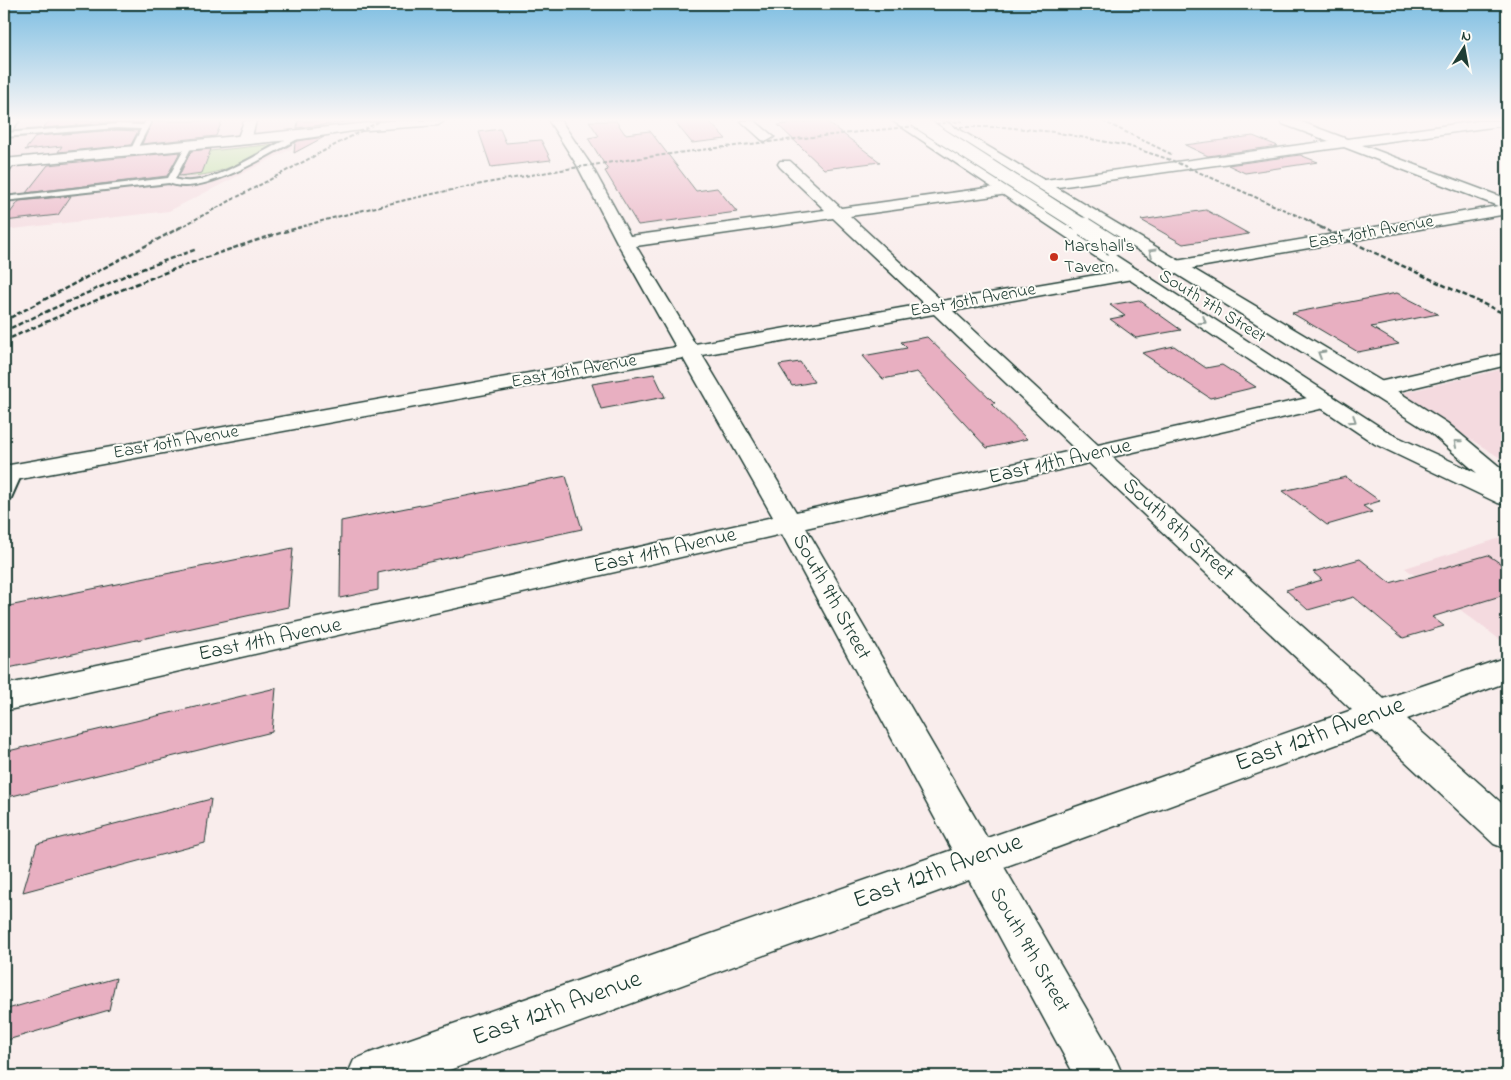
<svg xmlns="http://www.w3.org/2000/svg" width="1511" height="1080" viewBox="0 0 1511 1080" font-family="'Indie Flower',sans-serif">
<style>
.built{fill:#f4dadf}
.green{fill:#b4db96;stroke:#6a8c65}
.building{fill:#e8afc1;stroke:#1f3d34}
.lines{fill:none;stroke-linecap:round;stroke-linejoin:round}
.service-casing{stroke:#1f3d34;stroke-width:4}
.minor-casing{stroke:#1f3d34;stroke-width:3}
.secondary-casing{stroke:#1f3d34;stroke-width:3}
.primary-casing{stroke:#1f3d34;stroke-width:3}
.service{fill:#fdfcf7;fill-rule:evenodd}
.minor{fill:#fdfcf7;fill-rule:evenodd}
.secondary{fill:#fdfcf7;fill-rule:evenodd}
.primary{fill:#fdfcf7;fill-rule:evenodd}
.rail-far1{stroke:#1f3d34;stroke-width:2;stroke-dasharray:4 2;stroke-linecap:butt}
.rail{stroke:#1f3d34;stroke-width:2.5;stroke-dasharray:5 2.5;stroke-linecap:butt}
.primary-bridge-far1-casing{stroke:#1f3d34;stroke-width:16;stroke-linecap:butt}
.primary-bridge-casing{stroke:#1f3d34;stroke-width:21;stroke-linecap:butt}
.primary-bridge-far1{stroke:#fdfcf7;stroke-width:14}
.primary-bridge{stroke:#fdfcf7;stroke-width:19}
.oneway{stroke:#8e9c96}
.poi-dot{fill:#c8321e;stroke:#fdfcf7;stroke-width:2}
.labels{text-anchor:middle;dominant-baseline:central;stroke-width:4;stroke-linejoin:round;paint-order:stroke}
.far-street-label{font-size:18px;fill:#1f3d34;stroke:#fdfcf7}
.far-poi-label{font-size:18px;fill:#1f3d34;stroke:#fdfcf7;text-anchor:start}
.street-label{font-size:21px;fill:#1f3d34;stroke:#fdfcf7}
.near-street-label{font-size:25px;fill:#1f3d34;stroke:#fdfcf7}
</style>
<rect width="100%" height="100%" fill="#f9edec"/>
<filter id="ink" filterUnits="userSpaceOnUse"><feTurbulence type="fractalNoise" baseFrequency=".02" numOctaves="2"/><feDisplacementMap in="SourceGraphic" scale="10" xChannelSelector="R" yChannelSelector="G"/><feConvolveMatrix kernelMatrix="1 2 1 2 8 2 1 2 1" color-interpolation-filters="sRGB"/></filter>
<g filter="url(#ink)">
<path class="built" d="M4,121H346L169,211L4,230Z
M1507,368V462L1398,394Z
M1507,536V645L1405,568Z"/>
<path class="green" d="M277,144C245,160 218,178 181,176L191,153Z"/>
<path class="building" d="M49,121H144L142,123L117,122L43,128Z
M152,121H222L216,136L142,144Z
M298,121H355L297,128Z
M589,121H616L625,134L650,131L696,191L717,188L737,212L638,225L605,171L608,170L588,138L599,136Z
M674,121H709L726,139L692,143Z
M815,121H826L880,162L824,169L778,125Z
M500,129L506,143L541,140L551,160L491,167L479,132Z
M117,130L138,131L131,145L58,152L62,146L25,150L36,136Z
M1253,136L1278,146L1208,156L1185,145Z
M324,137L294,153L295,143L298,141Z
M211,149L202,173L179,176L191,151Z
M180,152L167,176L26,193L48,165Z
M1300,155L1318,162L1245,173L1228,165Z
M71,196L58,215L4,221L19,201Z
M1206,210L1249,234L1183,244L1141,220Z
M1397,293L1438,314L1371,327L1399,344L1358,352L1292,313Z
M1139,300L1181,330L1136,338L1110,319L1125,316L1110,305Z
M927,337L995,403L991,404L1027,439L987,448L917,372L883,379L863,356L907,348L901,342Z
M1174,346L1206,368L1222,365L1256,387L1210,398L1142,353Z
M800,362L814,382L792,386L779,365Z
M654,374L665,397L601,409L592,384Z
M566,476L582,529L378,573V590L340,598L341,521Z
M1346,477L1380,501L1363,506L1372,512L1327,525L1283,491Z
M293,548L288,607L4,669V607Z
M1488,555L1507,568V594L1432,617L1444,626L1403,638L1354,597L1308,610L1286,590L1322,580L1313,572L1360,559L1390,583Z
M276,688L272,732L4,798V752Z
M211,799L205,843L23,892L37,844Z
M116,978L109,1010L4,1041V1010Z"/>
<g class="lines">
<g class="service-casing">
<path id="service" d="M146,121L151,122L136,151L133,153L130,151L141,129L117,128L4,137V133L117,124L143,125Z
M301,133L304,135L303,136C274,152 201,198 169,183L4,201V197L168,178L186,146L189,144L192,146L175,179C209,192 269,144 301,133Z
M10,161L16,162L7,173H4V167Z
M17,467L23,471L11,498L9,501L4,502V485L13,468Z"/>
</g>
<g class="minor-casing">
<path id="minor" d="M6,121H19L9,134L4,135V124Z
M549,121H561L591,165L630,236L825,210L780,167L778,164L780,161H790L841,208L1329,141L1283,124L1281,121H1299L1347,139L1478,121H1507L1506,125L1362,145L1507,199V214L1176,271L1170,270L1167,266L1170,262L1498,206L1344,147L850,216L942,301L1132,269L1138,270L1141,274L1138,278L1132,279L953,311L1098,445L1325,394L1333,396L1336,401L1333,406L1112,457L1384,699L1507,657V682L1407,719L1507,808V849L1494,844L1373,731L1004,867L1116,1060L1123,1076H1075L969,880L433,1076H347L354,1060L370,1053L952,850L782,534L4,711V685L411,598L773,517L683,358L4,482V466L676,347L617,242L577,165ZM833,218L924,304L695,344L636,246ZM934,314L1076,450L796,512L702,355ZM1089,463L1352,710L987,838L806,528Z
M741,121H755L774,137L767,141L762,140Z
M1507,353V365L1378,396L1370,394L1367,389L1370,384Z"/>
</g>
<g class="secondary-casing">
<path id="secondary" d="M244,121H256L251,140L244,144L237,140Z"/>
</g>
<g class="primary-casing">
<path id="primary" d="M389,121H444L438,125L353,131L301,139L4,167V159Z
M893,121H908L1391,434L1477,473L1431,433L1370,394L930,121H945L1386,384L1447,423L1507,473V505L1498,503L1375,444Z"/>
</g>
<use href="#service" class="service"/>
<use href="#minor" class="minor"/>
<use href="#secondary" class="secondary"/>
<use href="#primary" class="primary"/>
<path class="rail-far1" d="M1103,121L1171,154
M954,127H1004L1054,132L1128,146L1171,160L1312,222
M1306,220L1323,228
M179,228L380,121
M297,228C514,165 739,145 963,121"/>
<path class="rail" d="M1320,227L1507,315
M4,321L181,227
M4,331L131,273L197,249
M4,341C100,297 199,256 301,227"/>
<g class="primary-bridge-far1-casing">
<path id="primary-bridge-far1" d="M918,121L1086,228"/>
</g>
<g class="primary-bridge-casing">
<path id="primary-bridge" d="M1084,227L1114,246"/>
</g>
<use href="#primary-bridge-far1" class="primary-bridge-far1"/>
<use href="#primary-bridge" class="primary-bridge"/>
</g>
<defs><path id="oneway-chevron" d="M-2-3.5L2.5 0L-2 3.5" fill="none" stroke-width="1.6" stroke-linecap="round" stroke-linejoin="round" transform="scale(1.25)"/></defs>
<g class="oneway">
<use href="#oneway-chevron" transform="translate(1152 252) rotate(-149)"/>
<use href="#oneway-chevron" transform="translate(1203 321) rotate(33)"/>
<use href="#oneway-chevron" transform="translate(1321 354) rotate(-149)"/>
<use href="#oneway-chevron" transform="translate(1353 420) rotate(33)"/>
<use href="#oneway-chevron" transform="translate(1457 443) rotate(-140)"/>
</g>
</g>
<linearGradient id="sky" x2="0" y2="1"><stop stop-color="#7dbee2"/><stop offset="0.44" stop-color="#fcf7f6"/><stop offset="1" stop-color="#fcf7f6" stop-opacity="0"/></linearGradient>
<rect width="1511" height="272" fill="url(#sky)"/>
<circle class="poi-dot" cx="1054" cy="257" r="5"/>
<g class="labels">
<g class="far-street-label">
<text transform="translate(1371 233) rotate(-10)">East 10th Avenue</text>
<text transform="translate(973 301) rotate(-10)">East 10th Avenue</text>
<text transform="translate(1212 307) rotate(32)">South 7th Street</text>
<text transform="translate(574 372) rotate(-10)">East 10th Avenue</text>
<text transform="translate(176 443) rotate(-10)">East 10th Avenue</text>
</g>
<g class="far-poi-label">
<text x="1064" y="247">Marshall's<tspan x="1064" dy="21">Tavern</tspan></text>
</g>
<g class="street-label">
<text transform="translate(1060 462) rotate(-13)">East 11th Avenue</text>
<text transform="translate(1178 530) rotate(42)">South 8th Street</text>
<text transform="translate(665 551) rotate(-13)">East 11th Avenue</text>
<text transform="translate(831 597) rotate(61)">South 9th Street</text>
<text transform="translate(270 640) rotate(-12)">East 11th Avenue</text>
<text transform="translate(1029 950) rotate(60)">South 9th Street</text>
</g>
<g class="near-street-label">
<text transform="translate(1320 735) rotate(-20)">East 12th Avenue</text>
<text transform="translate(938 872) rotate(-20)">East 12th Avenue</text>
<text transform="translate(557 1009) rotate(-20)">East 12th Avenue</text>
</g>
</g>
<rect width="1511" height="1080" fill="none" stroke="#fdfcf7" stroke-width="20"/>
<rect x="10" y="10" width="1491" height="1060" fill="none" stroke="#1f3d34" stroke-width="2" filter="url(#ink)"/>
<g transform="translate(1464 48) rotate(11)" stroke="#fdfcf7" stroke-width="4" paint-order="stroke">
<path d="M0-4L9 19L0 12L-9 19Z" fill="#1f3d34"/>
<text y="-8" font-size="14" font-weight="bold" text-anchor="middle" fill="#1f3d34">N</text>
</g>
</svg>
